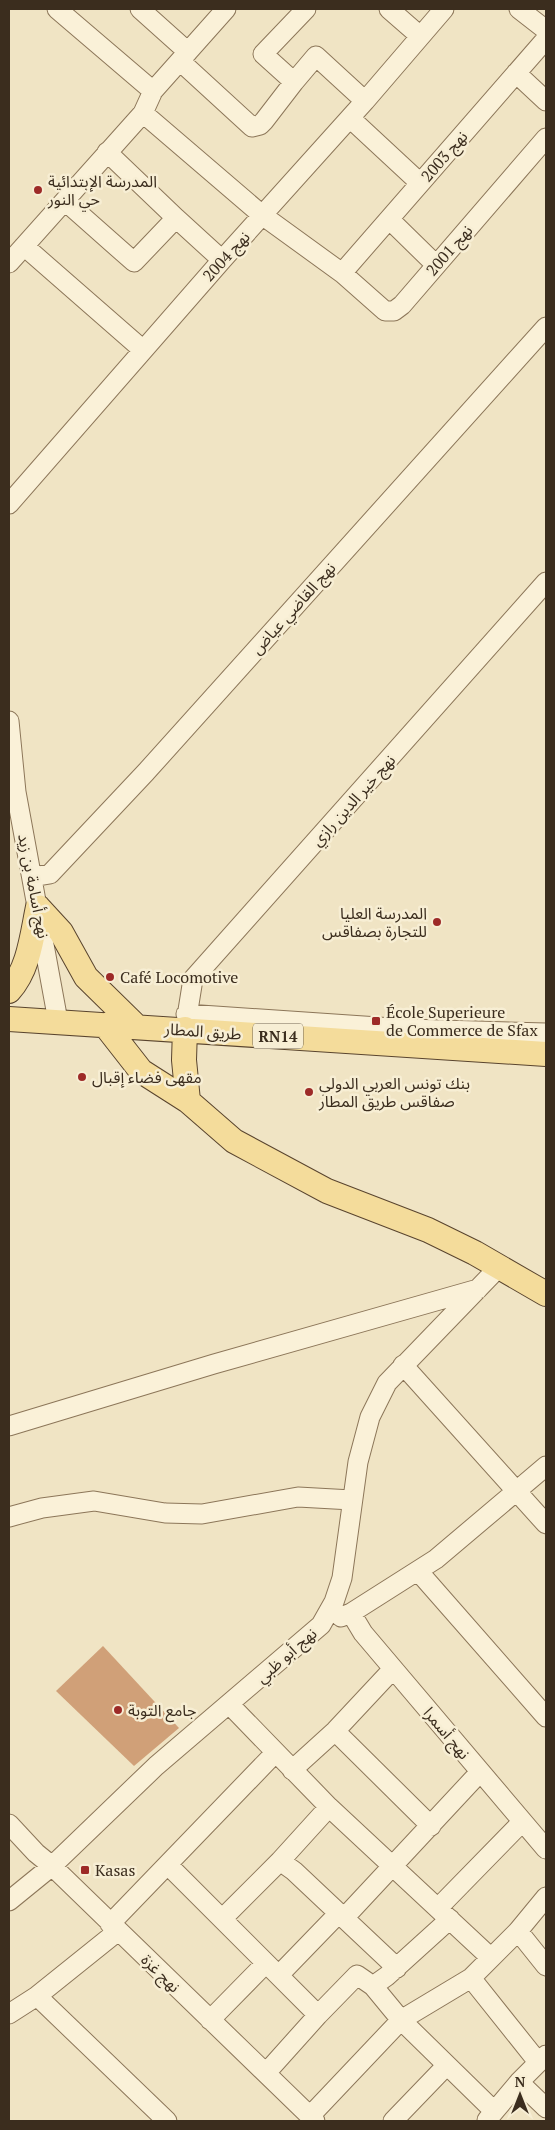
<svg xmlns="http://www.w3.org/2000/svg" width="555" height="2130" viewBox="0 0 555 2130" font-family="'PT Serif','Noto Sans Arabic',serif">
<style>
.building{fill:#d0a078}
.lines{fill:none;stroke-linecap:round;stroke-linejoin:round}
.minor-casing{stroke:#8c7659;stroke-width:21}
.major-casing{stroke:#59442e;stroke-width:26}
.minor{stroke:#faf1d8;stroke-width:19}
.major{stroke:#f4dc9b;stroke-width:24}
.poi-dot{fill:#9d2a27;stroke:#f7eed4;stroke-width:2}
.labels{text-anchor:middle;dominant-baseline:central;stroke-width:5;stroke-linejoin:round;paint-order:stroke}
.shield{fill:#f7eed4;stroke:#736755;stroke-width:1}
.shield-label{font-size:15px;font-weight:bold;fill:#3b2d1e}
.street-label{font-size:16px;fill:#3b2d1e;stroke:#f7eed4}
.poi-label{font-size:16px;fill:#3b2d1e;stroke:#f7eed4;text-anchor:start}
</style>
<rect width="100%" height="100%" fill="#f0e4c4"/>
<path class="building" d="M103,1646L179,1728L134,1766L56,1691Z"/>
<g class="lines">
<g class="minor-casing">
<path id="minor" d="M57,9L153,91
M140,9L188,52
M389,9L420,36
M519,9L546,30
M180,61L252,127L260,125L264,121L294,82L316,56L365,101
M516,73L546,101
M294,82L263,54L306,9
M143,113L262,215L342,273L385,311H394L402,305L546,138
M350,118L420,183
M65,201L134,262L176,218L107,152
M176,218L222,260
M389,219L436,265
M24,246L143,350
M9,263L143,113L153,91L226,9
M342,273L546,39
M9,504L222,260L365,101L444,9
M9,721L16,792L58,1021
M32,877L50,874L146,772L546,327
M186,1014L408,1029L546,1033
M185,1029L193,979L546,582
M403,1365L546,1524
M9,1426L214,1364L478,1289
M9,1517L42,1508L94,1501L165,1513L202,1514L298,1497L352,1500
M418,1571L546,1717
M351,1613L363,1633L546,1849
M341,1617L351,1613L436,1559L546,1466
M229,1704L329,1807L491,1958
M335,1731L431,1826
M292,1770L335,1731L393,1669
M9,1824L36,1853L52,1866L315,2121
M280,1861L294,1871L397,1968
M168,1865L318,2015
M9,1901L52,1866L156,1766L321,1625L334,1602L342,1578L358,1462L370,1417L387,1383L500,1266
M438,1908L522,1822
M344,1918L480,1772
M222,1919L280,1861L329,1807
M110,1924L275,1753
M518,1931L546,1966
M279,1975L339,1913
M471,1978L538,2062
M373,1986L401,2020L494,2111
M37,1996L118,1931
M9,2014L37,1996L167,2121
M210,2020L266,1963
M266,2073L318,2015L357,1975L373,1986L387,1976L450,1919
M519,2082L546,2108
M310,2116L401,2020L471,1978L518,1931L546,1897
M487,2120L519,2082L546,2055
M393,2121L446,2066"/>
</g>
<g class="major-casing">
<path id="major" d="M38,907L61,932L86,977L137,1027
M9,991C29,969 32,936 38,907
M9,1019L546,1054
M105,1025L141,1071L188,1101L234,1141L327,1191L428,1230L475,1253L546,1294
M185,1029L184,1060L188,1101"/>
</g>
<use href="#minor" class="minor"/>
<use href="#major" class="major"/>
</g>
<g class="poi-dot">
<circle cx="38" cy="190" r="5"/>
<circle cx="437" cy="922" r="5"/>
<circle cx="110" cy="977" r="5"/>
<rect x="371" y="1016" width="10" height="10" rx="2.5"/>
<circle cx="82" cy="1077" r="5"/>
<circle cx="309" cy="1092" r="5"/>
<circle cx="118" cy="1710" r="5"/>
<rect x="80" y="1865" width="10" height="10" rx="2.5"/>
</g>
<g class="labels">
<rect class="shield" x="253" y="1023.5" width="50" height="25" rx="4"/>
<g class="shield-label">
<text x="278" y="1036">RN14</text>
</g>
<g class="street-label">
<text transform="translate(444 156) rotate(-49)">نهج 2003</text>
<text transform="translate(449 250) rotate(-49)">نهج 2001</text>
<text transform="translate(226 256) rotate(-48)">نهج 2004</text>
<text transform="translate(293 608) rotate(-48)">نهج القاضي عياض</text>
<text transform="translate(353 800) rotate(-48)">نهج خير الدين رازي</text>
<text transform="translate(34 886) rotate(79)">نهج أسامة بن زيد</text>
<text transform="translate(203 1031) rotate(4)">طريق المطار</text>
<text transform="translate(286 1655) rotate(-41)">نهج أبو ظبي</text>
<text transform="translate(447 1733) rotate(50)">نهج أسمرا</text>
<text transform="translate(161 1973) rotate(44)">نهج غزة</text>
</g>
<g class="poi-label">
<text x="48" y="181">المدرسة الإبتدائية<tspan x="48" dy="18">حي النور</tspan></text>
<text x="427" y="913" text-anchor="end">المدرسة العليا<tspan x="427" dy="18">للتجارة بصفاقس</tspan></text>
<text x="120" y="977">Café Locomotive</text>
<text x="386" y="1012">École Superieure<tspan x="386" dy="18">de Commerce de Sfax</tspan></text>
<text x="92" y="1077">مقهى فضاء إقبال</text>
<text x="319" y="1083">بنك تونس العربي الدولي<tspan x="319" dy="18">صفاقس طريق المطار</tspan></text>
<text x="128" y="1710">جامع التوبة</text>
<text x="95" y="1870">Kasas</text>
</g>
</g>
<rect width="555" height="2130" fill="none" stroke="#3b2d1e" stroke-width="20"/>
<g transform="translate(520 2095)" stroke="#f7eed4" stroke-width="4" paint-order="stroke">
<path d="M0-4L9 19L0 12L-9 19Z" fill="#3b2d1e"/>
<text y="-8" font-size="14" font-weight="bold" text-anchor="middle" fill="#3b2d1e">N</text>
</g>
</svg>
